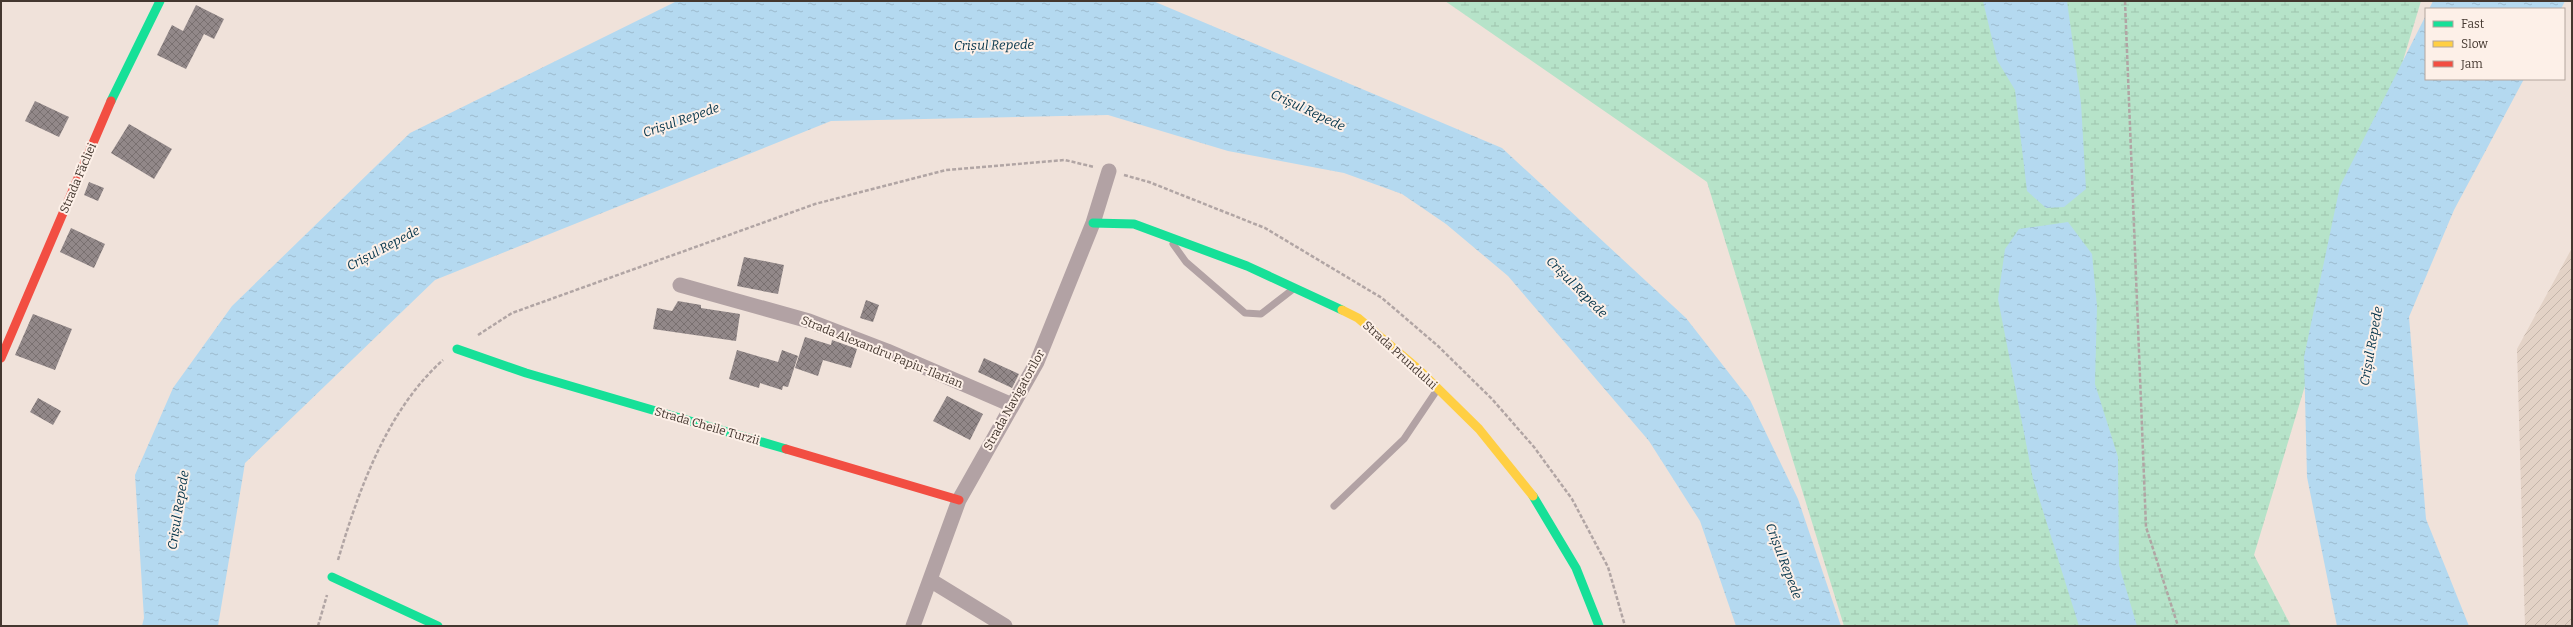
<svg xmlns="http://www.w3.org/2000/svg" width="2573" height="627" viewBox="0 0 2573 627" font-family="Bitter,serif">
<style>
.industrial{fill:url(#industrial-furrows)}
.wetland{fill:url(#wetland-marsh)}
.water{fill:url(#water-ripples)}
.building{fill:url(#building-cross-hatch)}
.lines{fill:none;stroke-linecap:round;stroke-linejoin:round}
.path{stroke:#b1a5a4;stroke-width:2.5;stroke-dasharray:4 2;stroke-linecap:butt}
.lane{stroke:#b2a2a4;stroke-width:7}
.street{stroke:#b2a2a4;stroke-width:15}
.fast{stroke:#16e098;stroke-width:9}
.slow{stroke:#ffcf43;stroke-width:9}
.jam{stroke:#f24e42;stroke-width:9}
.labels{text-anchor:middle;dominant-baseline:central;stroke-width:4;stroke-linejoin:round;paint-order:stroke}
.street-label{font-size:12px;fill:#44372f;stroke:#fdf0e8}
.water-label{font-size:13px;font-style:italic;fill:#02334a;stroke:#fdf0e8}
</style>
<defs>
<pattern id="industrial-furrows" width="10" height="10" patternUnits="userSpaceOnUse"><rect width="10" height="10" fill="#e3d2c6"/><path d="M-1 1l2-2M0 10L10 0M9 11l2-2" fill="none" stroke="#c4b5aa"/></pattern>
<pattern id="wetland-marsh" width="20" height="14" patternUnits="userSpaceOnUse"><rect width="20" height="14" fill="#b6e3c9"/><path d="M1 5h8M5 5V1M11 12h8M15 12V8" fill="none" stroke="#9ec3ad"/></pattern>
<pattern id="water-ripples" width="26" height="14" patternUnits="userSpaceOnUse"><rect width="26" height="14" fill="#b4d9f0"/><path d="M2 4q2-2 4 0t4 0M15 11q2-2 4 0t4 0" fill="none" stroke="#9cbbce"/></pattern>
<pattern id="building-cross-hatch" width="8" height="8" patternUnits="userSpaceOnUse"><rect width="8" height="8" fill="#928889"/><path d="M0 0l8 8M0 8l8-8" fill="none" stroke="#797070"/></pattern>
</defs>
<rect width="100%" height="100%" fill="#f0e2da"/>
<path class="industrial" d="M2572,248V626H2525L2517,349Z"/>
<path class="wetland" d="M1445,1H2421L2254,555L2291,626H1844L1707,182Z"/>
<path class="water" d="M677,1H1153L1502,148L1686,318L1750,400L1798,499L1841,626H1736L1700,521L1649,441L1508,276L1446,224L1402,194L1344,173L1228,151L1108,115L831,121L435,280L245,463L218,626H142L144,618L135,475L173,388L232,306L410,133Z
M1983,1H2067L2081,103L2086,189L2064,207L2046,208L2027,191L2015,90L1997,60Z
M2433,1H2565L2561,9H2429Z
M2426,15V79H2524L2454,210L2409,317L2426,519L2469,626H2337L2307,477L2304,357L2340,186Z
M2068,222L2092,254L2097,306L2095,384L2118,457L2119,565L2137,626H2079L2033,479L1998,299L2005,249L2019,229Z"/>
<path class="building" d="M196,5L224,19L214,39L204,34L186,69L157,55L172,25L183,31Z
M35,101L69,117L59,137L25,121Z
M129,124L172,149L154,179L111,153Z
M89,182L104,188L98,201L84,195Z
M71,228L105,244L94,268L60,252Z
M744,257L784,265L778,294L737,286Z
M866,300L879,305L873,322L860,318Z
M678,301L701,305V308L740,314L736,341L653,329L657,308L672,311Z
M33,314L72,329L55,370L15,355Z
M805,337L831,345L832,340L857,349L851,368L823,360L818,376L795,368Z
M737,350L778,362L782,350L798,356L788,387L783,386L782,390L760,383L759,388L729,379Z
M984,358L1019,374L1012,388L978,372Z
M947,396L983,414L970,440L933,421Z
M38,398L61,411L53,425L30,412Z"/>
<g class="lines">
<path class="path" d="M2125,1L2146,527L2178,626
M1124,175L1149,182L1265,228L1382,298L1438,346L1492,399L1534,447L1572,499L1608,567L1625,626
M478,335L512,313L815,204L946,170L1065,160L1094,167
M338,560C359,489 387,410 443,360
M318,626L327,595"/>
<path class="lane" d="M1173,244L1186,262L1245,313L1261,314L1292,290
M1334,506L1404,439L1437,390"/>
<path class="street" d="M680,285L809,321L887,351L1012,405
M930,580L1005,626
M913,626L959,500L1037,362L1093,223L1109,171"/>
<path class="fast" d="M111,101L160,1
M1093,223L1134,224L1247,266L1342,310
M457,349L526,373L786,449
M1533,496L1576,568L1599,626
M332,577L438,626"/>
<path class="slow" d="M1342,310L1358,318L1418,369L1479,429L1533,496"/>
<path class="jam" d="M1,358L111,101
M786,449L959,500"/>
</g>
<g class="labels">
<g class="street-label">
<text transform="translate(78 178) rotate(-67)">Strada Făcliei</text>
<text transform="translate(882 352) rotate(22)">Strada Alexandru Papiu-Ilarian</text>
<text transform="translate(1400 355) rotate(42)">Strada Prundului</text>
<text transform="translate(1014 400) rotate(-61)">Strada Navigatorilor</text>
<text transform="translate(707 426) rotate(16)">Strada Cheile Turzii</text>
</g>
<g class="water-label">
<text transform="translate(994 45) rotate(-1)">Crișul Repede</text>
<text transform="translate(1308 110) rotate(25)">Crișul Repede</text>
<text transform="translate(681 120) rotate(-19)">Crișul Repede</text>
<text transform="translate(383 248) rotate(-28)">Crișul Repede</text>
<text transform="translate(1577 287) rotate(45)">Crișul Repede</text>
<text transform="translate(2371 346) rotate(-80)">Crișul Repede</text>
<text transform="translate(178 510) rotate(-81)">Crișul Repede</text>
<text transform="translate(1784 561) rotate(69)">Crișul Repede</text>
</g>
</g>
<rect width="2573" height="627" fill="none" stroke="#44372f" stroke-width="4"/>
<rect x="2425" y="8" width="140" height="72" fill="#fdf0e8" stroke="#b3a69e"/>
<rect x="2433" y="21" width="20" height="6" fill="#16e098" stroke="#b3a69e"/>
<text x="2461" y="28" font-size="12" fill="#44372f">Fast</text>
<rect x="2433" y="41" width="20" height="6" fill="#ffcf43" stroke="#b3a69e"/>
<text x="2461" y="48" font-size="12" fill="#44372f">Slow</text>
<rect x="2433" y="61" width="20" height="6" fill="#f24e42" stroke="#b3a69e"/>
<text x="2461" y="68" font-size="12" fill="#44372f">Jam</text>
</svg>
